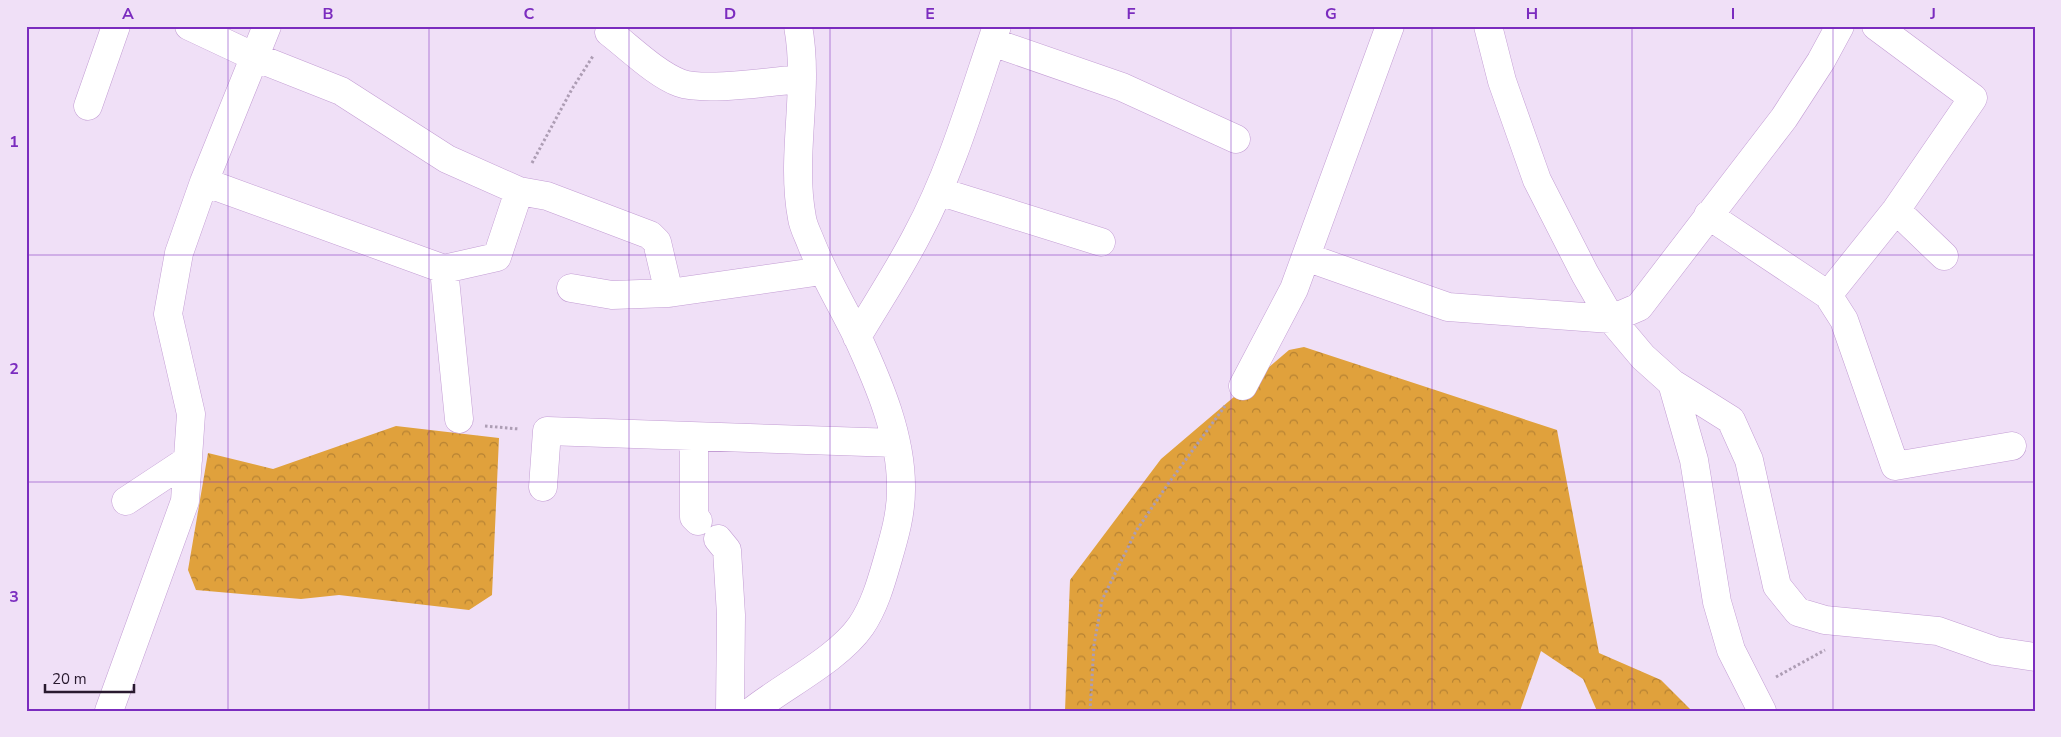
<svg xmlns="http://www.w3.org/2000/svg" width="2061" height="737" viewBox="0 0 2061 737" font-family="'Nunito Sans',sans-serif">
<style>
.forest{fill:url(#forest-crowns)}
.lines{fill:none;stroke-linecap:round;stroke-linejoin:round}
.minor-casing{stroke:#c39dd4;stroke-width:29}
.path{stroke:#ad9db4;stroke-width:3;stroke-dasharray:2.5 2.5;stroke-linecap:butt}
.minor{stroke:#fff;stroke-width:28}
.grid{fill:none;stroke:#7b2cbf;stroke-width:1;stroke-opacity:0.55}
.neatline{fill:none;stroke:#7b2cbf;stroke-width:2}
.grid-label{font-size:16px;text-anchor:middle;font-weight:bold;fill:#7b2cbf}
</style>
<defs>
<pattern id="forest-crowns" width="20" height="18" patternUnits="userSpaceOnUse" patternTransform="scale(1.25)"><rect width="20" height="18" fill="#e0a13c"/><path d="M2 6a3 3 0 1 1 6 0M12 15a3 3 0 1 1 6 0" fill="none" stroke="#b68233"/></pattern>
</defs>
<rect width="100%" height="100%" fill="#f0e0f7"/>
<path class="forest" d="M1304,347L1557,430L1599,653L1661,680L1692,711H1597L1583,679L1541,651L1520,711H1065L1070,580L1161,459L1289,350Z
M396,426L499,438L492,595L469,610L339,595L301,599L196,590L188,570L208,453L273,469Z"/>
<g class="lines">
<g class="minor-casing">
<path id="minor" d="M189,26L255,57L341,91L447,159L519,191L547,196L650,235L657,242L669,293L822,271
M1488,26L1502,81L1537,180L1585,274L1611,319L1643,357L1672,383L1694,460L1717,602L1731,650L1762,711
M609,32C630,48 656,74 680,83C705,92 774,81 802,79
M992,42L1122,87L1236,139
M88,106L116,26
M204,182L444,269L497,257L519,191
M938,191L1101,242
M1896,210L1944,256
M1708,215L1828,295L1844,320L1895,466L2012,446
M1306,257L1448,307L1611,319L1639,307L1784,118L1821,61L1840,26
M444,269L459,419
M571,288L612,295L669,293
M1828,295L1896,210L1973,98L1876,26
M857,337C877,303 899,270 917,235C952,170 973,96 997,26
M1672,383L1731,420L1749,460L1777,586L1798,612L1825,620L1938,631L1995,651L2035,657
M1243,386L1294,289L1390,26
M694,437V517L698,521
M543,487L547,431L896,443
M126,501L188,460
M718,539L727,550L731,615L730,711
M109,711L185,501L191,414L168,314L179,253L204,182L267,26
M752,711C785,685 838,659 861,626C874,607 881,583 887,562C894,538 901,515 901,490C902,437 879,384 857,336C842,305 824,276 811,243C808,235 803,226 802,218C790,155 810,90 798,26"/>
</g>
<path class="path" d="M532,163L572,89L593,56
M485,426L519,429
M1776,677L1825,650
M1090,711L1094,645L1102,600L1136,531L1168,484L1225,406"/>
<use href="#minor" class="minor"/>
</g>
<path class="grid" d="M228,26V711M429,26V711M629,26V711M830,26V711M1030,26V711M1231,26V711M1432,26V711M1632,26V711M1833,26V711M26,255H2035M26,482H2035"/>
<rect width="2061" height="737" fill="none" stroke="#f0e0f7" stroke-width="55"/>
<path d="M45 684v8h89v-8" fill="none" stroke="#291a2f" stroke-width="2.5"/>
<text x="52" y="684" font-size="15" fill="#291a2f" stroke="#f0e0f7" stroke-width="4" paint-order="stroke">20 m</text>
<rect x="28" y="28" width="2006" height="682" class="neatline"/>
<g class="grid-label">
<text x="128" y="19">A</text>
<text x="328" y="19">B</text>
<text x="529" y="19">C</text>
<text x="730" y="19">D</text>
<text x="930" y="19">E</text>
<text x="1131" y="19">F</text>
<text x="1331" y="19">G</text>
<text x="1532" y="19">H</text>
<text x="1733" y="19">I</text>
<text x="1933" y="19">J</text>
<text x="14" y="147">1</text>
<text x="14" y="374">2</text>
<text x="14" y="602">3</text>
</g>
</svg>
